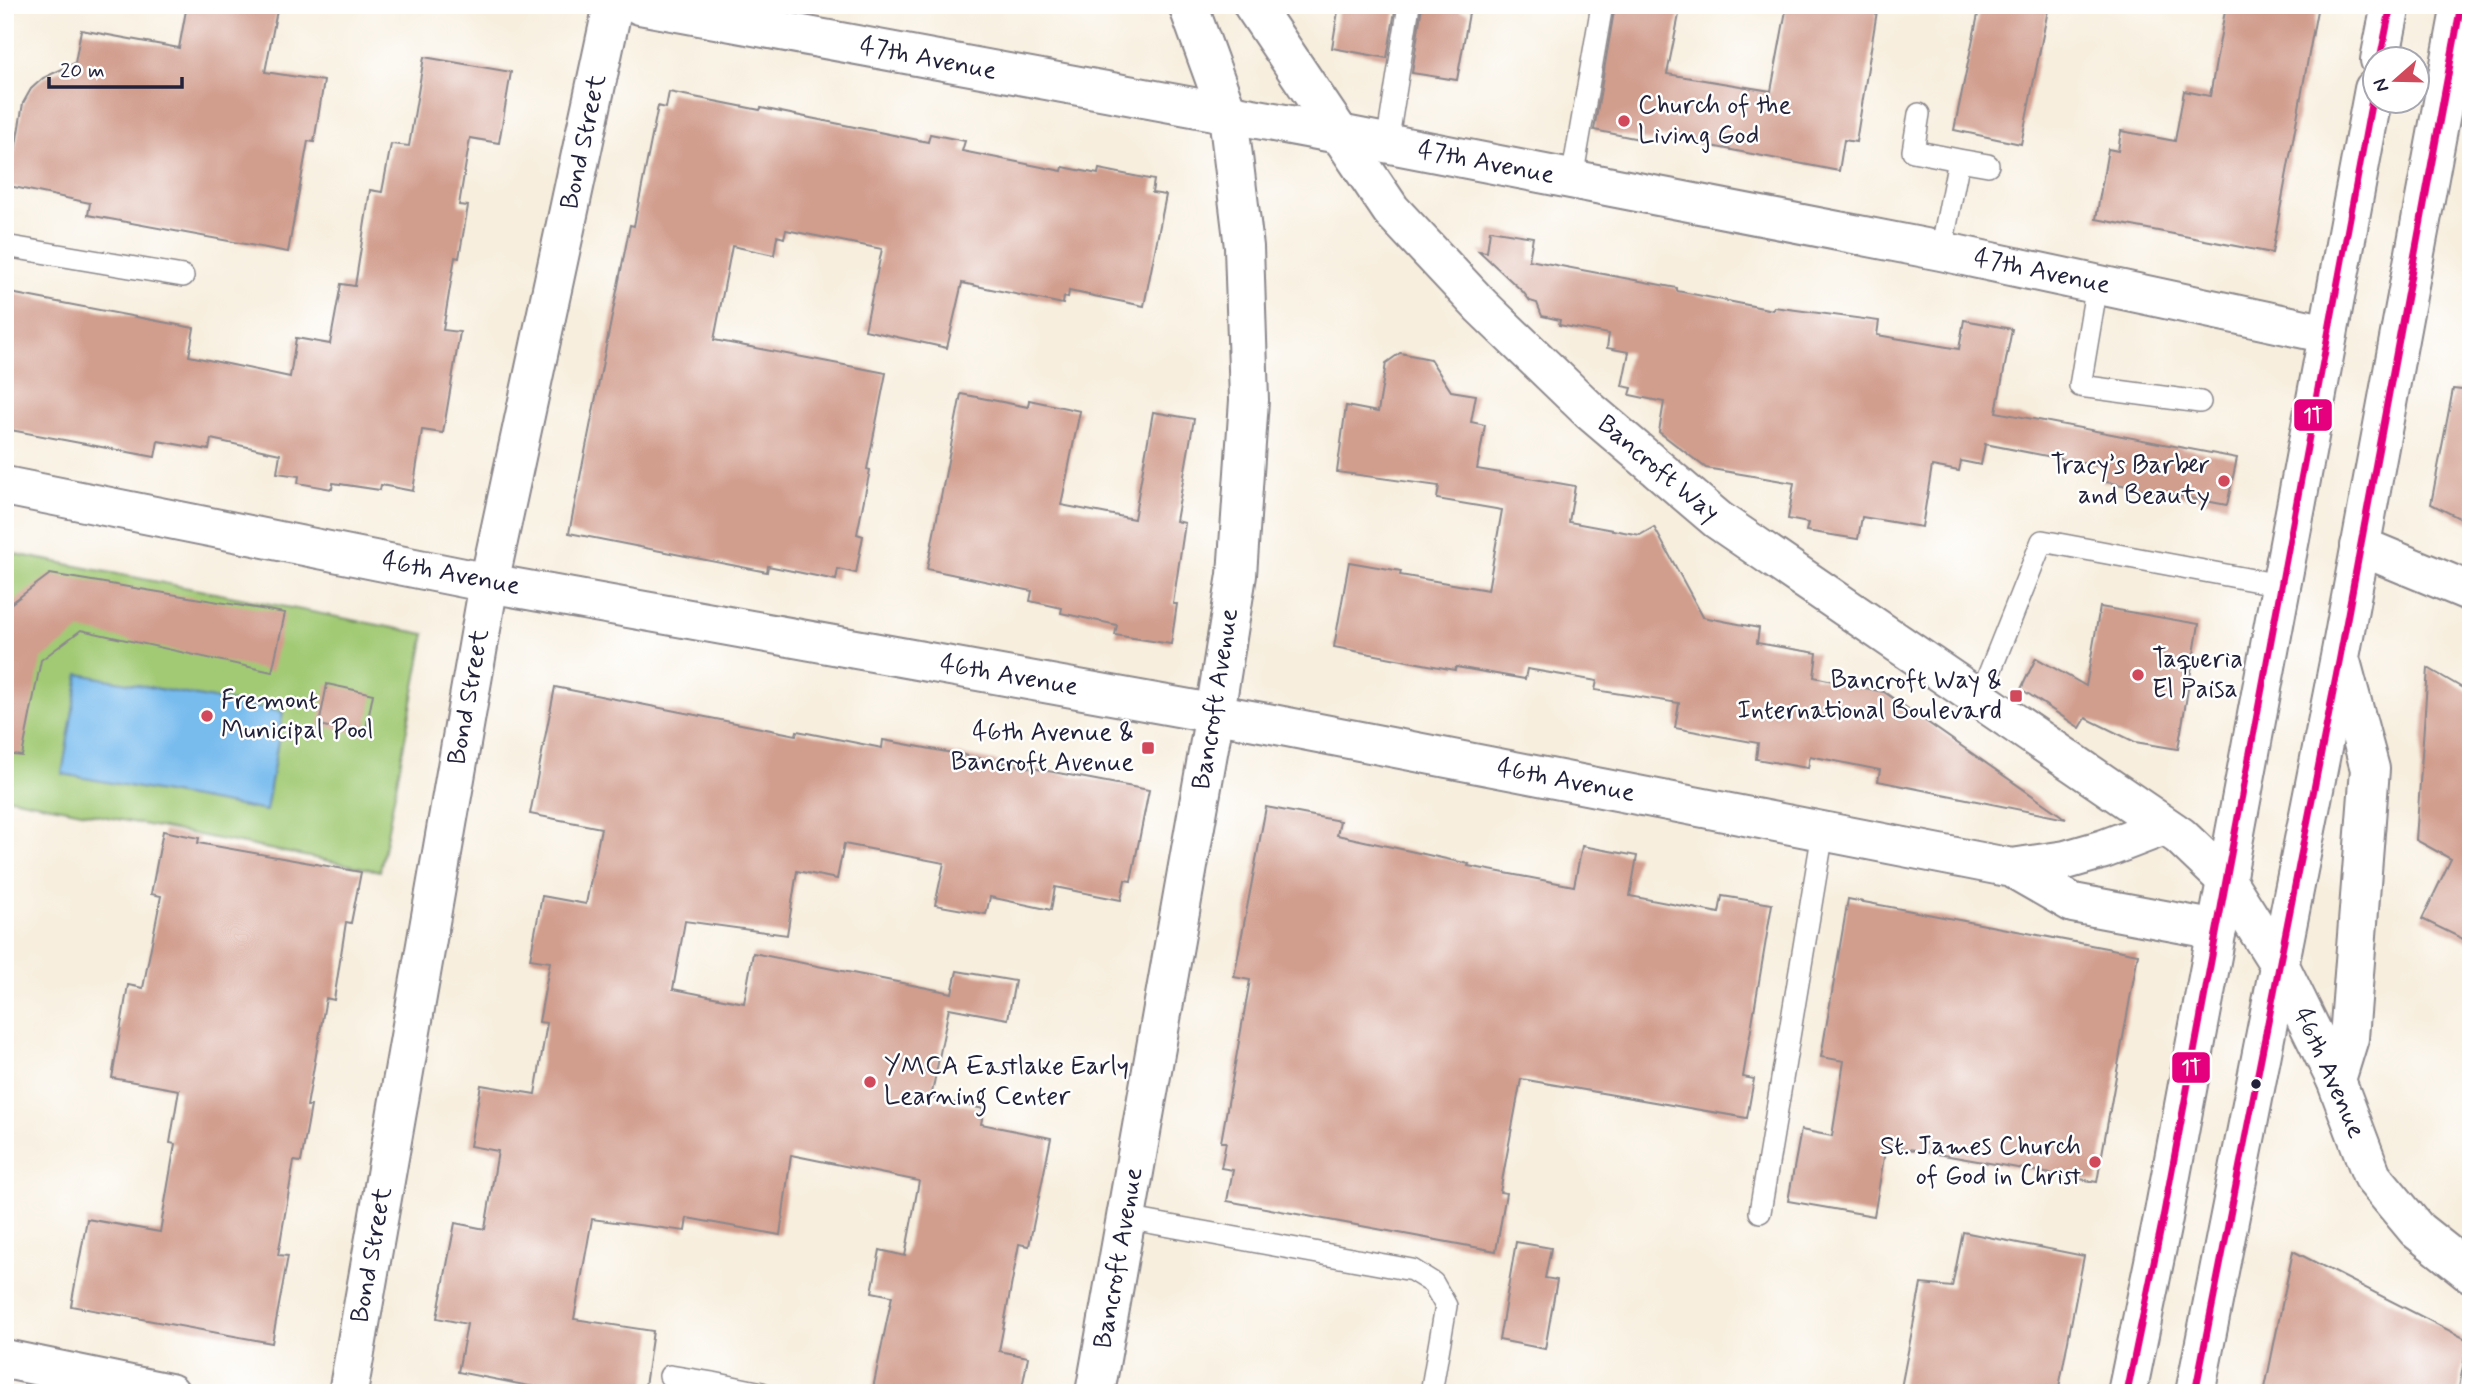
<svg xmlns="http://www.w3.org/2000/svg" width="2476" height="1398" viewBox="0 0 2476 1398" font-family="Mynerve,sans-serif">
<style>
.green{fill:#a2ca75;stroke:#627658;stroke-width:2}
.water{fill:#78bcee;stroke:#4d6f94;stroke-width:2}
.building{fill:#d19d8d}
.lines{fill:none;stroke-linecap:round;stroke-linejoin:round}
.service-casing{stroke:#8c888c;stroke-width:24}
.minor-casing{stroke:#8c888c;stroke-width:42}
.tertiary-casing{stroke:#8c888c;stroke-width:42}
.primary-casing{stroke:#8c888c;stroke-width:42}
.service{stroke:#fff;stroke-width:21}
.minor{stroke:#fff;stroke-width:38}
.tertiary{stroke:#fff;stroke-width:38}
.primary{stroke:#fff;stroke-width:38}
.bus-1-casing{stroke:#fff;stroke-width:12}
.bus-1{stroke:#e5007d;stroke-width:7}
.poi-dot{fill:#d1495b;stroke:#fff;stroke-width:2.5}
.bus-dot{fill:#22223b;stroke:#fff;stroke-width:2.5}
.labels{text-anchor:middle;dominant-baseline:central;stroke-width:5;stroke-linejoin:round;paint-order:stroke}
.street-label{font-size:26px;fill:#22223b;stroke:#fff}
.poi-label{font-size:26px;fill:#22223b;stroke:#fff;text-anchor:start}
.line-badge{stroke:#fff;stroke-width:2.5}
.badge-label{font-size:19px;text-anchor:middle;font-weight:bold;fill:#fff}
</style>
<rect width="100%" height="100%" fill="#fff"/>
<filter id="ink" filterUnits="userSpaceOnUse"><feTurbulence type="fractalNoise" baseFrequency=".0143" numOctaves="2"/><feDisplacementMap in="SourceGraphic" scale="14" xChannelSelector="R" yChannelSelector="G"/><feConvolveMatrix kernelMatrix="1 2 1 2 8 2 1 2 1" color-interpolation-filters="sRGB"/></filter>
<filter id="wash" filterUnits="userSpaceOnUse"><feTurbulence type="fractalNoise" baseFrequency=".00686" numOctaves="4" result="noise"/><feDisplacementMap in="SourceGraphic" scale="28" xChannelSelector="R" yChannelSelector="G"/><feGaussianBlur stdDeviation="1.57" result="paint"/><feColorMatrix in="noise" values="0 0 0 0 0 0 0 0 0 0 0 0 0 0 0 0 0 1.4 0 .05"/><feComposite in="paint" operator="in"/></filter>
<g filter="url(#wash)">
<rect width="100%" height="100%" fill="#f7eedd"/>
<path class="green" d="M5,552L425,634L380,871L5,797Z"/>
<path class="water" d="M79,674L283,712L266,811L62,774Z"/>
<g id="blocks">
<path class="building" d="M187,5H278L265,72L324,81L314,142L308,141L288,252L88,215L90,203L9,186L23,103L31,89L43,78L75,63L81,30L179,48Z
M1339,5H1396L1387,58L1332,48Z
M1422,5H1460V11L1469,13L1457,80L1412,73Z
M1615,5H1681L1667,74L1771,91L1787,5H1878L1856,142L1844,140L1839,171L1655,135L1654,142L1594,130Z
M1980,5H2049L2021,144L1954,130Z
M2226,5H2318L2272,253L2096,219L2108,149L2118,151L2121,131L2175,141L2184,91L2210,96Z
M424,57L511,72L499,143L470,138L459,205L468,206L459,258L455,257L443,330L460,332L443,433L422,430L413,491L381,485L380,490L333,483L332,489L298,483L299,476L277,473L280,454L211,439L209,450L158,441L155,457L5,429V292L194,328L189,356L290,377L296,338L330,344L341,284L355,286L370,190L382,192L391,144L409,146Z
M669,92L760,110L761,108L928,142L930,134L965,141L962,151L1062,171L1063,167L1098,174L1099,169L1154,180L1152,193L1166,195L1144,306L1069,291L1068,298L1064,297L1063,304L962,283L947,348L865,330L882,249L786,230L784,238L777,236L774,255L732,246L714,340L886,373L867,469L870,470L857,534L863,536L856,573L838,569L836,580L768,566L767,572L569,533L630,225L634,226L658,106L666,108Z
M1490,230L1533,237L1529,260L1677,288V291L1773,310L1774,307L1879,321L1877,335L1959,349L1964,320L2012,329L1996,412L2237,458L2227,505L2101,481L2103,467L1985,444L1981,465L1961,461L1959,471L1932,466L1922,527L1862,517L1858,539L1806,531L1808,523L1788,519L1794,483L1706,468L1659,432L1664,402L1630,395L1632,388L1622,386L1629,352L1607,348L1609,334L1559,325L1560,320L1542,316L1537,303L1530,301L1523,292L1479,251L1487,252Z
M1400,353L1430,359L1451,391L1476,395L1471,422L1485,425L1477,469L1575,486L1569,522L1640,535L1654,527L1703,617L1759,628L1757,643L1817,653L1814,677L1884,692L2066,819L1878,781L1880,770L1810,756L1808,768L1756,759L1758,743L1675,728L1679,703L1595,690L1597,681L1527,669L1525,679L1456,667L1455,670L1334,647L1349,562L1401,571L1400,575L1488,590L1502,510L1437,499L1439,486L1337,472L1346,406L1378,412L1386,363Z
M2453,389L2471,391V524L2431,504Z
M961,394L1028,407L1029,400L1080,411L1061,505L1134,519L1153,412L1194,419L1176,521L1185,523L1173,604H1177L1171,644L1115,635L1117,625L1061,613L1062,608L1030,601L1032,591L927,569Z
M50,574L285,613L272,672L81,630L41,660L22,756L5,754V608Z
M2100,607L2199,624L2178,749L2135,742L2086,718L2080,728L2021,689L2036,658L2086,686Z
M2428,668L2471,693V943L2422,919L2451,859L2416,840Z
M327,684L373,694L365,735L319,725Z
M555,687L796,735L797,731L882,748L883,740L1149,790L1131,881L1125,880L1121,900L1055,887L1051,910L990,897L986,914L935,905L944,863L844,844L837,879L797,871L787,935L685,921L673,989L744,1003L753,953L952,993L957,971L1015,981L1008,1019L949,1008L931,1098L984,1109L981,1124L1051,1138L1029,1246L1019,1244L999,1351L1028,1357L1021,1393H872L892,1296L872,1292L880,1250L905,1256L919,1181L791,1155L780,1235L687,1218L685,1231L592,1219L574,1319L653,1331L644,1393H565L458,1372L467,1324L437,1318L455,1223L485,1229L498,1151L470,1146L481,1085L535,1094L547,1023L539,1022L550,962L530,959L542,896L586,904L601,828L530,814Z
M1266,807L1340,821L1337,835L1469,864L1468,866L1574,886L1582,846L1637,856L1630,896L1719,913L1722,896L1772,904L1743,1077L1754,1079L1747,1118L1521,1079L1500,1192L1506,1193L1496,1251L1227,1201L1233,1170L1221,1168L1226,1142H1221L1250,980L1234,977Z
M163,831L199,838L198,843L361,872L351,923L346,922L334,1000L326,998L307,1106H311L301,1162L294,1161L278,1255L288,1256L272,1343L71,1306L87,1219L160,1232L175,1144L170,1143L179,1090L112,1078L128,985L143,988L161,896L151,894Z
M1848,899L2138,954L2097,1182L1886,1145L1874,1216L1788,1201L1801,1130L1832,1136L1844,1061L1821,1057Z
M1963,1232L2084,1256L2058,1393H1900L1921,1284L1952,1287Z
M1516,1242L1551,1248L1545,1278L1557,1280L1545,1349L1499,1340Z
M2293,1251L2468,1340L2458,1393H2264Z"/>
</g>
</g>
<g filter="url(#ink)">
<use href="#blocks" fill-opacity="0" stroke="#8c888c" stroke-width="2"/>
<g class="lines">
<g class="service-casing">
<path id="service" d="M1919,114L1913,151L1959,160L1941,251
M1387,144L1409,5
M1959,160L1988,165
M1572,179L1602,5
M5,246L183,276
M2097,284L2080,386L2200,402
M1979,699L2042,541L2280,585
M1760,1212L1823,832
M1126,1218L1412,1270L1433,1283L1446,1306L1431,1393
M670,1376L713,1383
M712,1393L713,1383L762,1393"/>
</g>
<g class="minor-casing">
<path id="minor" d="M640,5L1339,134L1941,251L2328,334
M5,486L489,583L1267,723L2012,868L2066,860L2104,849L2164,826
M2360,546L2471,592
M2012,868L2073,903L2217,930
M2279,964L2336,1080L2372,1176L2417,1230L2471,1273
M5,1359L170,1393"/>
</g>
<g class="tertiary-casing">
<path id="tertiary" d="M1253,5L1391,210L1481,306L1590,411L1718,520L2180,836L2226,880L2279,964
M348,1393L489,583L613,5
M1095,1393L1215,713L1237,575L1249,400L1244,247L1228,115L1188,5"/>
</g>
<g class="primary-casing">
<path id="primary" d="M2380,60L2391,5
M2336,1080L2349,1038L2370,769L2342,665
M2127,1393L2163,1218L2374,89
M2195,1393L2340,657L2461,5"/>
</g>
<use href="#service" class="service"/>
<use href="#minor" class="minor"/>
<use href="#tertiary" class="tertiary"/>
<use href="#primary" class="primary"/>
<g class="bus-1-casing">
<path id="bus-1" d="M2380,60L2391,5
M2127,1393L2163,1218L2374,89
M2195,1393L2340,657L2461,5"/>
</g>
<use href="#bus-1" class="bus-1"/>
</g>
</g>
<g class="poi-dot">
<circle cx="1624" cy="121" r="7"/>
<circle cx="2224" cy="481" r="7"/>
<circle cx="2138" cy="675" r="7"/>
<rect x="2009" y="689" width="14" height="14" rx="3.5"/>
<circle cx="207" cy="716" r="7"/>
<rect x="1141" y="741" width="14" height="14" rx="3.5"/>
<circle cx="870" cy="1082" r="7"/>
<circle cx="2095" cy="1162" r="7"/>
</g>
<circle class="bus-dot" cx="2256" cy="1084" r="6"/>
<g class="labels">
<g class="street-label">
<text transform="translate(928 59) rotate(11)">47th Avenue</text>
<text transform="translate(584 142) rotate(-78)">Bond Street</text>
<text transform="translate(1486 163) rotate(11)">47th Avenue</text>
<text transform="translate(2042 272) rotate(12)">47th Avenue</text>
<text transform="translate(1658 469) rotate(40)">Bancroft Way</text>
<text transform="translate(451 574) rotate(11)">46th Avenue</text>
<text transform="translate(1009 676) rotate(10)">46th Avenue</text>
<text transform="translate(469 697) rotate(-80)">Bond Street</text>
<text transform="translate(1216 699) rotate(-81)">Bancroft Avenue</text>
<text transform="translate(1566 781) rotate(11)">46th Avenue</text>
<text transform="translate(2329 1073) rotate(66)">46th Avenue</text>
<text transform="translate(372 1255) rotate(-80)">Bond Street</text>
<text transform="translate(1119 1258) rotate(-80)">Bancroft Avenue</text>
</g>
<g class="poi-label">
<text x="1638" y="106">Church of the<tspan x="1638" dy="30">Living God</tspan></text>
<text x="2210" y="466" text-anchor="end">Tracy’s Barber<tspan x="2210" dy="30">and Beauty</tspan></text>
<text x="2152" y="660">Taqueria<tspan x="2152" dy="30">El Paisa</tspan></text>
<text x="2002" y="681" text-anchor="end">Bancroft Way &amp;<tspan x="2002" dy="30">International Boulevard</tspan></text>
<text x="221" y="701">Fremont<tspan x="221" dy="30">Municipal Pool</tspan></text>
<text x="1134" y="733" text-anchor="end">46th Avenue &amp;<tspan x="1134" dy="30">Bancroft Avenue</tspan></text>
<text x="884" y="1067">YMCA Eastlake Early<tspan x="884" dy="30">Learning Center</tspan></text>
<text x="2081" y="1147" text-anchor="end">St. James Church<tspan x="2081" dy="30">of God in Christ</tspan></text>
</g>
</g>
<g class="line-badge">
<rect x="2293" y="398" width="40" height="34" rx="7" fill="#e5007d"/>
<rect x="2171" y="1051" width="40" height="33" rx="7" fill="#e5007d"/>
</g>
<g class="badge-label">
<text x="2313" y="422">1T</text>
<text x="2191" y="1074">1T</text>
</g>
<rect width="2476" height="1398" fill="none" stroke="#fff" stroke-width="28"/>
<g transform="translate(2396 80) rotate(250)"><circle r="33" fill="#ffffff" stroke="#a7a7b1" stroke-width="2"/>
<path d="M0-5L12 26L0 18L-12 26Z" fill="#d1495b"/>
<text y="-10" font-size="19" font-weight="bold" text-anchor="middle" fill="#22223b">N</text>
</g>
<path d="M49 77v10h133v-10" fill="none" stroke="#22223b" stroke-width="3.5"/>
<text x="60" y="77" font-size="21" fill="#22223b" stroke="#ffffff" stroke-width="5" paint-order="stroke">20 m</text>
</svg>
